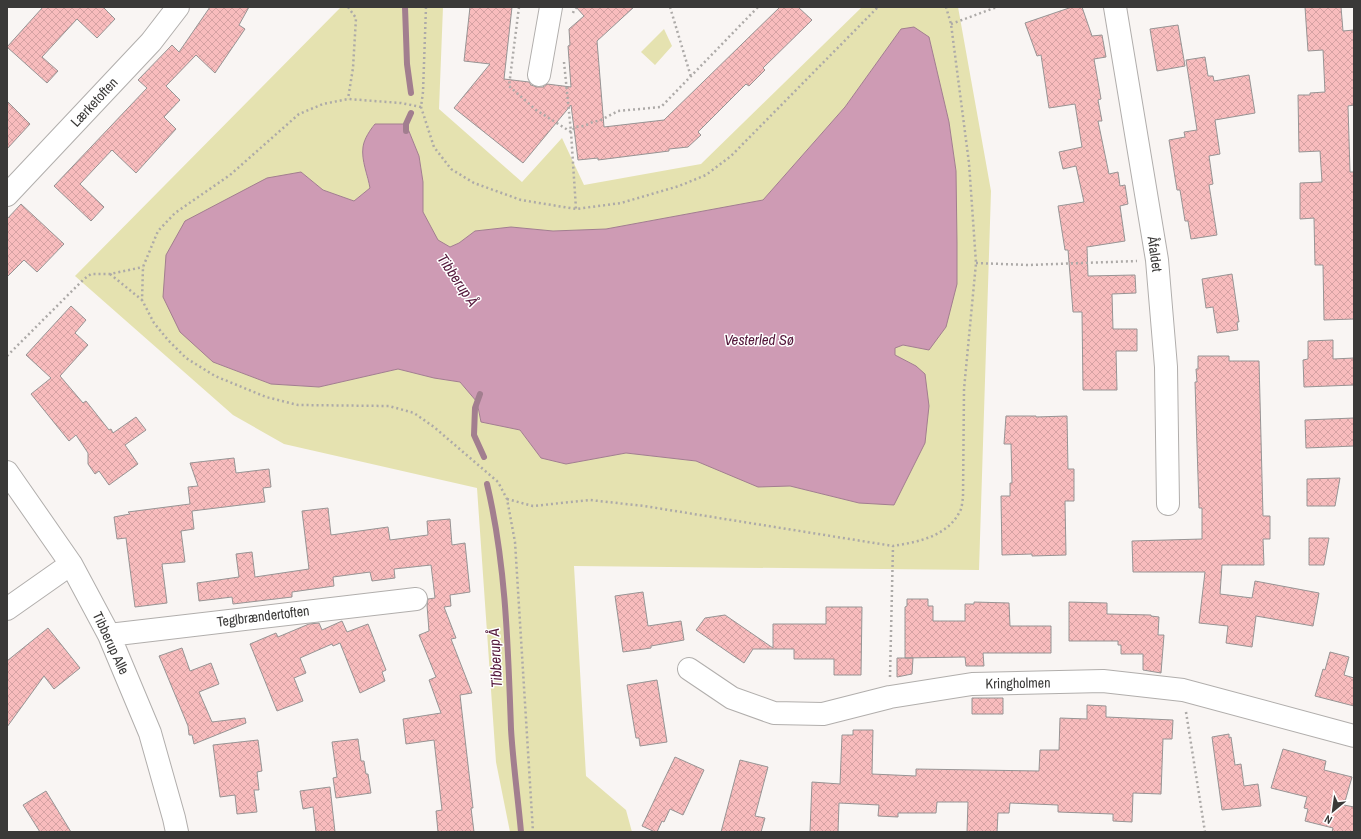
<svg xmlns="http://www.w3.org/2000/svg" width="1361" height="839" viewBox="0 0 1361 839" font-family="'Archivo Narrow',sans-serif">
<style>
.green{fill:#e5e2b0;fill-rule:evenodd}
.water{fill:#ce9bb4;stroke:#a27e8f}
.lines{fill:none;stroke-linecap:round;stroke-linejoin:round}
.stream{stroke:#a27e8f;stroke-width:6}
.building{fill:url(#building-cross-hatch);stroke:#979494}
.street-casing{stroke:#b1aeac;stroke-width:24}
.path{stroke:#adaaa8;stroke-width:2.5;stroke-dasharray:2 3;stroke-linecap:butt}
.street{stroke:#fff;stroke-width:22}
.labels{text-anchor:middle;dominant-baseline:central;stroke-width:3;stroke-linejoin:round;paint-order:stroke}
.street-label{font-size:14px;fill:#3a3938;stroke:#fff}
.water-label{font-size:15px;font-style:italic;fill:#53173a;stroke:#fff}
</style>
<defs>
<pattern id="building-cross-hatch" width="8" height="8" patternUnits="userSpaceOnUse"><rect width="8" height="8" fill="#f8bcbd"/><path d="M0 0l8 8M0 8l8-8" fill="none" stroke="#d5a2a3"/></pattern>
</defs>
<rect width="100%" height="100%" fill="#f9f5f3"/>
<path class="green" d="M341,7H443L439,109L522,182L562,138L584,185L701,164L862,7H958L991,191L979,570L574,566L586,776L626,810L632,832H510L496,762L477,488L284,444L233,415L75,276ZM901,29L929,37L949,122L956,171L929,350L903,345L895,347V355L916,366L859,503L790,486H758L696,461L626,453L566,464L541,458L520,430L481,422L477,402L460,382L434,378L398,369L319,387L271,384L213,362L301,172L323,190L354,201L370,188C367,176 361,159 363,147C364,139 370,130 375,124H406L419,156L423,182V212L438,241L450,247L459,243L475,231L511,227L553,231L606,229L763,200L845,107Z
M664,29L672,46L655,65L641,52Z"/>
<path class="water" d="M914,27L929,37L949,122L956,171L957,243V284L946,327L929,350L903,345L895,348V355L916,366L925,374L929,406L925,443L894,505L859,503L790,486L758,487L696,461L626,453L566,464L541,458L520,430L481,422L477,402L460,382L434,378L398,369L319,387L271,384L213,362L180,332L163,297L166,255L185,221L267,178L301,172L323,190L354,201L370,188C368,176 361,160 363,147C364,139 370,130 375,124H406L419,156L423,182V212L438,240L450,247L459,243L475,231L511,227L553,231L606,229L763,200L845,107L901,29Z"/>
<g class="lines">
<path class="stream" d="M405,7L407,64L411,93
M406,131V124L411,113
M480,394L475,408L474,435L484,457
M487,484C506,564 508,647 511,729C513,763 518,798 521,832"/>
</g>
<path class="building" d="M43,7H103L115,19L97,38L77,19L42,57L58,71L47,83L7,47Z
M210,7H249L239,25L245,29L215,73L196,55L166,86L180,100L164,117L176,129L136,173L112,150L80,184L104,207L91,221L54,186L147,88L138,80L172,45L179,52Z
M470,7H512L504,79L529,82L531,85L537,87H543L547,84L571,87L568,46L570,45L569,29L584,16L576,7H634L597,41L604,127L664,120L780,7H798L812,20L763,68L765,70L749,86L746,84L698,132L701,135L688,147L669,149V151L598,160V158L578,160L571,105L523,163L454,108L490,64L464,61Z
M1072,7H1082L1092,36L1102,35L1106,57L1094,59L1101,99L1098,100L1102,121H1098L1109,174L1118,172L1120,186L1125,185L1128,204L1120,206L1125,241L1087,247L1088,276L1135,275L1136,293L1112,294L1113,329H1137V351H1116L1117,390H1083L1082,312H1073L1068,250H1065L1058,206L1084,202L1076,166L1063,169L1059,152L1082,147L1075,104L1049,108L1041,55L1037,56L1025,23Z
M1305,7H1341L1343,31L1354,30V105L1348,106L1350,172H1354V319L1324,320L1323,265H1315L1314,218L1300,219V183L1322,182L1320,151L1299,152L1298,95H1310V93L1325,92L1323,50L1308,51Z
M1178,25L1185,66L1157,71L1150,29Z
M1205,57L1208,76H1213L1214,81L1249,75L1255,113L1215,120L1220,154L1209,156L1213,184L1209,185L1217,235L1191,239L1188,221H1185L1180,190H1177L1169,140L1185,137L1184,132L1197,130L1186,60Z
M7,101L30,124L7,149Z
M21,204L64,244L37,272L24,260L7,277V219Z
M1232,274L1239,322H1237L1238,330L1217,333L1213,307L1206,308L1202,279Z
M71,306L86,320L75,333L88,345L60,376L83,403L86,401L109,430L111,429L113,433L136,417L146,430L125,445L138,464L109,485L99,471L95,474L88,464V453L76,435L69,441L31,394L51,378L26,355Z
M1333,340V359L1354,358V385L1304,387L1303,360L1308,359V341Z
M1198,356H1229V361H1259L1263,516H1270V539H1263L1264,565H1222L1220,594L1252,598L1255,581L1319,593L1313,626L1256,616L1252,647L1226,643L1228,626L1199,623L1205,572H1133L1132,541L1202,539V508H1199L1195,382H1197L1196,369H1198Z
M1006,416H1036V417L1067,416L1068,469H1074V501H1065L1066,555L1032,556V554L1002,555L1001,496H1010V483H1012L1011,444H1004Z
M1354,418V446L1306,448L1305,420Z
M234,458L236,473L269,469L271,487L263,488L265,502L192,511L194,529L181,531L185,562L162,564L167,603L135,607L126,538L117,539L114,517L130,514L128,512L190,504L188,487L198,486L190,463Z
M1340,478L1335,506H1307V479Z
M328,508L331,535L388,527L390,540L428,535L427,521L450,519L452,545L465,543L470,592L450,595L451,606L444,607L456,638L451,639L472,693L460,695L473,808H471L474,832H438L436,811L442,810L434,740L406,744L403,719L441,713L429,680L436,677L419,635L429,631L427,605L428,599L435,598L431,565L394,569L395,578L372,581L370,572L333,577L334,586L292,592V597L233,604L232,597L199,601L197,583L239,577L236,554L252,552L255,577L309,569L302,511Z
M1309,538H1329L1324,565H1309Z
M643,592L648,626L681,621L684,640L651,646V648L623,652L615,596Z
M907,599H928V606H933V621H965V604H974V602L1009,603L1010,626H1051V653H983L984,666H966L965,657L905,658V607L907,606Z
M1069,602L1107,603V614L1151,615V616L1159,617L1158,635H1164L1161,673L1143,670V654H1121V645H1118V641H1069Z
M826,607H862L861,675H834V659H794V649H753L744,663L696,630L705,618L725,615L773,648V624H826Z
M342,621L347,632L368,624L386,670L382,672L385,681L360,693L340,643L333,646L332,644L300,658L306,673L294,678L303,701L277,711L250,644L276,633L278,637L309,624L319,623L322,630Z
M48,628L80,668L54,689L44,676L7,727V661Z
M182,648L190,671L211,663L219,684L199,692L212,722L245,718L246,723L194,744L192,735H189L188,726L159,656Z
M1330,652L1349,657L1344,675L1354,678V706L1315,696L1323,669L1325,670Z
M897,658H913L912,674L897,677Z
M657,680L667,742L640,746L639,738H636L627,685Z
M972,698H1003V714H972Z
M1087,705L1106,706V717L1173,720L1172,739H1163L1161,794L1133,793L1132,822L1113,821V814L1058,812V805L1010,803L1009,813H998L997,832H967L968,802H937L936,813H898V817L878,816L879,805L839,803L838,832H810L812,782L840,784L842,735H853V730H873L872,774L916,776V769L1039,771L1040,750H1059L1060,718L1087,719Z
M1229,734V738L1231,737L1235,765L1241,764L1244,786L1258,784L1261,806L1222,810L1212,737Z
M358,739L361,761H364L366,774H368L371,793L336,798L333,778L337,777L332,742Z
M258,740L262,771L257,772L259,790H254L257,812L237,814L235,795L220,797L213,745Z
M1283,749L1326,761L1324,770L1352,777L1344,805L1354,807V832H1332L1333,828L1305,821L1308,809L1304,808L1307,797L1271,788Z
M675,757L704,770L683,815L670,809L664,822L662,821L657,832H655L642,826Z
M740,760L768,767L755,816L765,818L761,832H721Z
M330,787L335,832H316L313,807L303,809L300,791Z
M46,791L71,832H40L23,805Z"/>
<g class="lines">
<g class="street-casing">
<path id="street" d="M1115,7L1157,260L1166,367L1168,504
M539,75L551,7
M7,195L151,42L178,7
M7,472L71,564L109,635L150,733L174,818L177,832
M7,609L71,564
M109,635L416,599
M689,669L732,698L774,713L823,714L890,697L972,684L1103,681L1183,690L1354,736"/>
</g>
<path class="path" d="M348,7L356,18L353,68L348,99
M426,7L423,92L421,107L434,147L451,169L474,183L521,200L576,209L621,203L679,186L706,175L731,156L878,7
M519,7L509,86L536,110L571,132L575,127L584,126L593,122L601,120L618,111L661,107L758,7
M670,7L691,77
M573,13L574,10L577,7
M951,24L997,7
M564,62L571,132L576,209
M421,107L401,103L348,99L323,104L299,114L230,175L175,213L158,231L143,267L142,300L154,323L168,340L186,358L215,376L266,397L298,405L389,406L414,413L434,427L498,482L507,499L515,542L533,832
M976,263L1028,265L1137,261
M110,274L142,300
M7,356L84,279L91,274H110L143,267
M507,499L533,506L590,500L644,506L893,546C917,542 946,537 959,513C962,509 962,503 963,498L964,389L976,263L969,163L951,24L946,7
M890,677L893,546
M1186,712L1205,832"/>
<use href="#street" class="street"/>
</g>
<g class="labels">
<g class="street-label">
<text transform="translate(94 102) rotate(-47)">Lærketoften</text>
<text transform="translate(1155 254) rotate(82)">Åfaldet</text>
<text transform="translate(263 616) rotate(-7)">Teglbrændertoften</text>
<text transform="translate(111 643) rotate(65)">Tibberup Alle</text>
<text transform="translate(1018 683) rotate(-1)">Kringholmen</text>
</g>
<g class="water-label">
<text transform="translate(458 280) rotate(56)">Tibberup Å</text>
<text x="759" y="339">Vesterled Sø</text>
<text transform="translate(495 658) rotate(-93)">Tibberup Å</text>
</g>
</g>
<rect width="1361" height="839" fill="none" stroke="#3a3938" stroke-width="16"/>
<g transform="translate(1333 811) rotate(209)" stroke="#ffffff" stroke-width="3" paint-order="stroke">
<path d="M0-3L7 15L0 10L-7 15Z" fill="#3a3938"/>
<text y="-6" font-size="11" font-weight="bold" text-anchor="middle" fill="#3a3938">N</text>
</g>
</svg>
